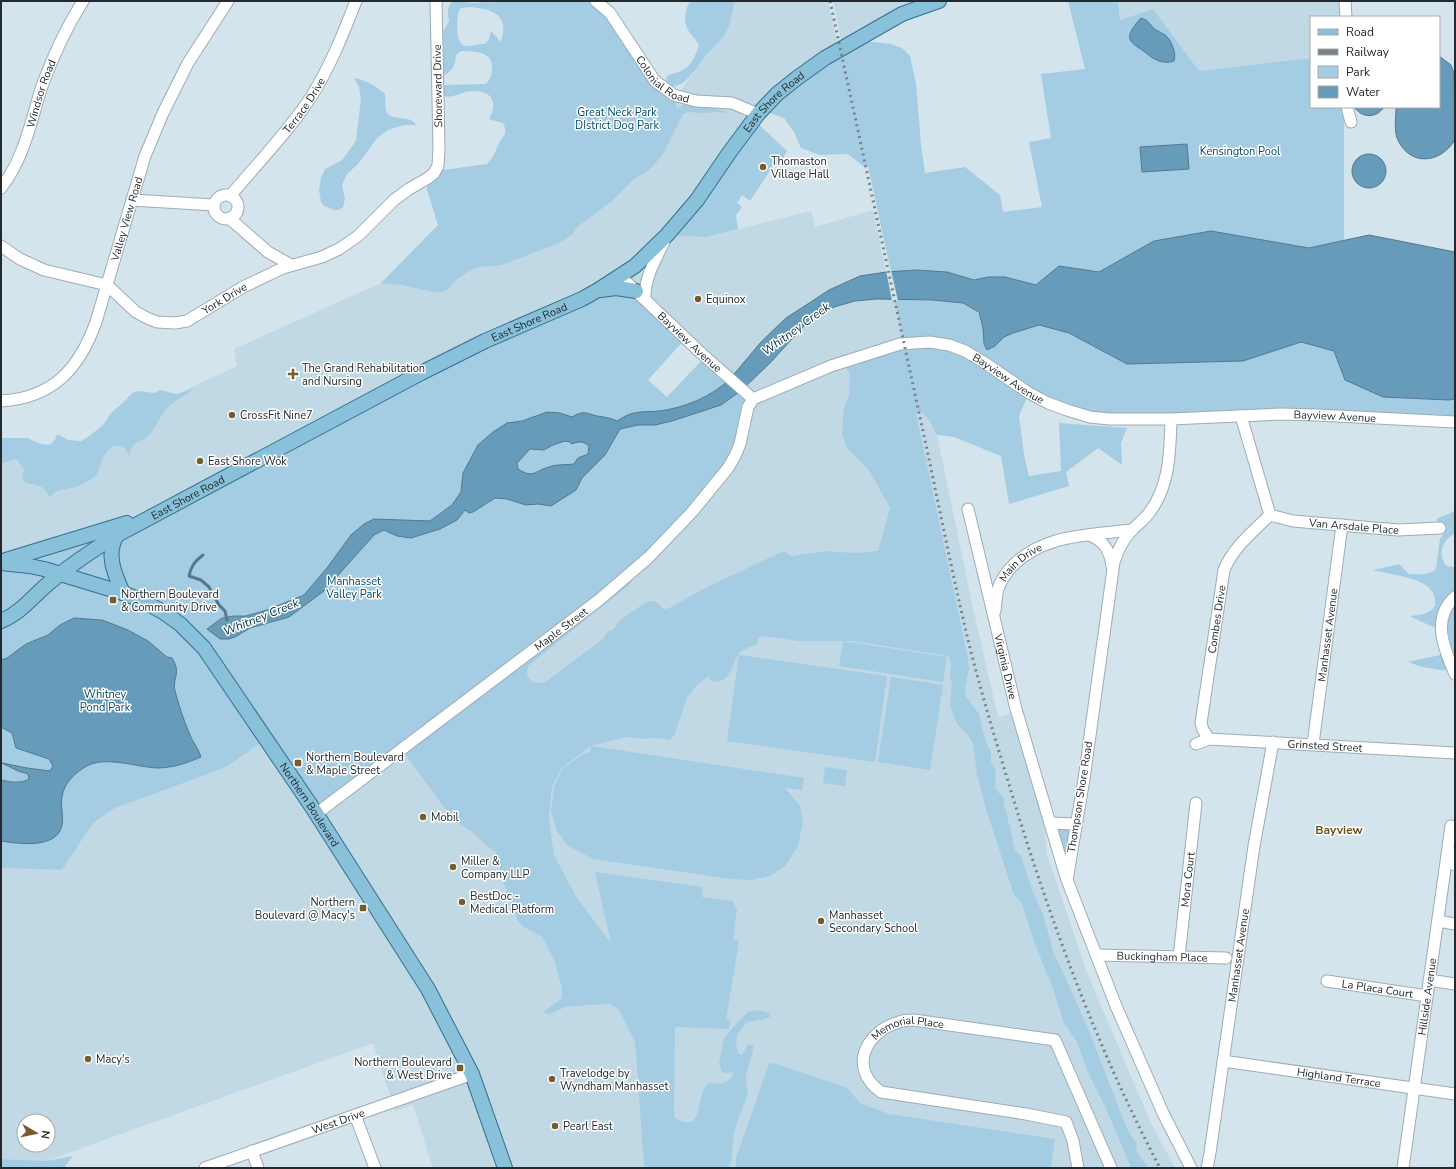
<svg xmlns="http://www.w3.org/2000/svg" width="1456" height="1169" viewBox="0 0 1456 1169" font-family="'Nunito Sans',sans-serif">
<style>
.built{fill:#c1d8e5;fill-rule:evenodd}
.green{fill:#a4cce3;fill-rule:evenodd}
.water{fill:#669bb9;stroke:#52798f;fill-rule:evenodd}
.pier{fill:#d4e4ed}
.lines{fill:none;stroke-linecap:round;stroke-linejoin:round}
.stream{stroke:#52798f;stroke-width:3}
.minor-casing{stroke:#9dacb5;stroke-width:13}
.major-casing{stroke:#33708e;stroke-width:16}
.minor{stroke:#fff;stroke-width:11}
.major{stroke:#89c0da;stroke-width:14}
.rail{stroke:#778288;stroke-width:3;stroke-dasharray:2 4;stroke-linecap:butt}
.poi-dot{fill:#745c2c;stroke:#fff;stroke-width:1.5}
.labels{text-anchor:middle;dominant-baseline:central;stroke-width:3;stroke-linejoin:round;paint-order:stroke}
.street-label{font-size:11px;fill:#23292d;stroke:#fff}
.park-label{font-size:11px;fill:#004c6a;stroke:#fff}
.poi-label{font-size:11px;fill:#23292d;stroke:#fff;text-anchor:start}
.water-label{font-size:12px;font-style:italic;fill:#002f44;stroke:#fff}
.neighbourhood-label{font-size:12px;font-weight:bold;fill:#6d531a;stroke:#fff}
</style>
<rect width="100%" height="100%" fill="#d4e4ed"/>
<path class="built" d="M735,1H939L843,48L833,1L828,2L839,51L761,110L706,237L811,211L815,227L873,210L886,272L860,276L813,299L786,318L761,342L730,379L620,276L156,514L1,562V462L16,459L97,458L162,401L237,366L234,349L470,243L677,96L728,24Z
M1118,1H1344V17H1311V58L1198,71L1153,9L1120,20Z
M877,299H894L904,343L842,433L846,447L870,472L890,508L878,552L856,553L825,551L791,556L705,588L669,608L664,609L655,601L535,689L523,670L632,575L742,390L783,351L804,326L817,316L834,307L855,301Z
M922,412L929,420L937,435L973,608L998,717L1013,713L1045,829L1047,854L1086,970L1150,1121L1175,1168H686L674,1111V1027L577,898L554,855L549,817L552,787L562,768L579,755L590,746L627,737L644,739L657,738L679,724L681,711L687,698L697,685L715,670L748,638L765,634L839,637L929,478L916,413Z
M266,739L402,749L454,821L471,831L486,845L495,852L499,863L500,873L522,926L542,937L554,960L562,988V998L543,1013L551,1014L565,1007L610,1004L619,1010L635,1042L644,1168H433L413,1105L395,1111L373,1043L46,1161L1,1159V868L62,870L93,823L115,808L211,773L228,766ZM24,1121H48V1145H24Z"/>
<path class="green" d="M453,1L476,3L490,1L493,3L494,1H596L655,81L677,96L676,109L683,105H688L721,110L731,114L719,112L700,113L688,112L683,114L663,154L653,166L646,172L634,179L612,201L577,227L573,234L557,244L501,265L478,267L470,270L456,280L448,289L442,292H434L402,285L381,283L438,225L427,190V185L435,171L487,164L493,157L499,143L505,134V128L503,123L489,119C501,97 486,88 465,92C457,94 453,98 444,96L441,92L442,87L445,85L486,84C491,78 493,73 492,66C491,50 473,52 461,51L456,55C455,64 454,69 445,75C440,68 440,48 441,39C442,32 446,27 449,21C448,12 446,8 453,1ZM470,7C492,9 510,14 501,42L491,31L489,39L485,44C479,44 473,46 467,46C454,46 457,19 459,10L461,8Z
M690,1H735C732,10 732,20 728,28C724,38 714,46 707,54C698,65 683,94 666,84L667,76C672,73 678,73 683,70C692,65 695,56 699,46C696,38 691,36 688,30C683,20 685,10 690,1Z
M1068,1H1118L1120,20L1153,9L1199,71L1311,58V107H1344V241L1309,248L1211,231L1154,241L1099,272L1059,266L1036,285L1005,277H989L974,280L947,272L916,270L891,272L868,166H863L848,154L820,155L801,148L794,132L784,118L761,110L777,94L864,41L891,44L902,48L910,56L916,84L921,145L925,173L965,167L1000,195L1003,212L1042,207L1029,142L1051,138L1041,74L1085,69Z
M354,78C366,80 376,86 385,94C386,99 384,108 387,113C394,122 410,114 416,125H404L388,130L378,137L358,164L347,174L342,185L345,199L343,207L339,210H334L324,206L321,202L319,190L321,178L325,169L342,160L356,141L361,99L359,87Z
M754,120L787,151L779,165L775,163L750,201L742,195L737,203L742,207L736,215L738,229L706,237L667,235Z
M620,276L686,338L648,380L667,397L705,357L753,399L737,452L632,575L633,579L630,584L528,666L527,675C532,683 536,684 545,682L603,639L608,631L614,629L619,621L627,615L642,605L650,601H655L664,609L669,608L705,588L784,551L791,556L825,551L856,553L878,551L890,508L870,472L846,447L842,433L844,408L849,396L850,374L843,362L904,343L894,299L932,300L963,303L979,312L983,328L984,344L994,346L1004,337L1023,329L1039,325L1069,333L1127,364L1242,361L1301,342L1334,351L1345,380L1383,397L1449,400L1455,399V422L1364,418L1109,419L1029,393L1019,416L1024,455L1029,476L1061,471L1059,423L1127,428L1121,443L1122,465L1098,448L1066,472L1069,486L1009,504L1001,456L954,437L937,435L929,420L922,412L916,413L968,658L969,669L965,688L966,697L980,715V719L983,732L987,745L991,752V762L996,771L995,788L1004,799V806L1008,817V822L1010,825L1015,850L1021,856L1032,890L1043,914L1051,943L1052,950L1066,979L1089,1031L1127,1129L1136,1143L1137,1152L1148,1168H1131L1130,1165L1104,1104L1089,1075L1077,1042L1064,1023L1053,988L1036,947L1022,904L1014,895L987,812L977,775L973,743L967,734L957,724L950,705L952,684L950,677L951,663L949,656L852,641H799L763,636L758,638L757,644C751,646 741,650 738,655C730,667 731,685 711,681L709,679L710,675L697,685L687,698L674,736L669,740L657,738L644,739L627,737L591,746L804,778L802,790L785,788L800,806L803,824L797,848L785,866L770,876L751,880L731,879L593,859L568,846L557,831L551,812L554,787L563,768L582,755L590,752L591,746L562,768L552,787L549,817L554,855L577,898L611,943L595,872L703,887L702,897L732,901L737,909L733,940L739,941L726,1020H730L729,1029L675,1027L674,1111L675,1118C706,1136 694,1094 709,1083C719,1085 731,1084 733,1072L726,1073L722,1072L719,1064L724,1039L734,1026L748,1012L757,1010L770,1013V1017L764,1019L747,1022L742,1028L737,1035L736,1043L738,1054L742,1055L748,1045H753C754,1057 745,1069 746,1081C746,1087 749,1091 747,1096C743,1109 736,1121 734,1134C732,1146 733,1157 729,1168H644L635,1042L619,1010L610,1004L591,1005L565,1007L551,1014L542,1013L562,998V988L554,960L542,937L522,926L517,919L500,873L499,862L495,852L486,845L471,831L454,821L402,750L316,814L266,739L228,766L211,773L115,808L93,823L62,870L1,868V562L156,514Z
M194,389C185,396 173,401 166,409C159,417 156,428 149,435C139,445 132,439 129,456C127,449 121,444 113,446C101,454 102,465 96,476C89,480 83,484 76,487C67,490 55,488 50,498C48,493 45,489 40,486C35,483 26,486 23,479C22,476 24,472 24,469L16,459L1,463V438H27L41,444L50,445L55,440L57,434L68,440L81,441L88,437L103,425L111,413L124,402L132,393L138,391L154,393L160,390L176,394Z
M1455,511V533C1442,542 1437,552 1446,566L1455,567V672L1422,667L1408,662L1440,655L1450,642L1449,634C1436,627 1422,623 1410,616C1419,615 1430,614 1435,606C1435,602 1435,597 1433,593C1425,577 1390,575 1373,570L1399,564L1409,574C1419,574 1428,576 1436,569L1440,539L1444,533L1436,519Z
M843,641L947,657L943,682L839,666Z
M739,655L887,676L875,762L727,741Z
M891,677L943,685L930,770L878,762Z
M825,767L847,770L845,786L823,783Z
M1050,823L1076,824L1067,880Z
M774,1063L847,1088L860,1103L889,1114L1055,1139L1051,1168H736V1158L769,1064Z
M73,1156L64,1168H1V1159L46,1161Z"/>
<path class="water" d="M1141,18C1149,20 1150,26 1156,30C1159,32 1162,33 1165,35C1171,39 1177,54 1174,61C1162,65 1153,59 1145,52C1135,45 1124,41 1133,28C1136,24 1138,21 1141,18Z
M1439,56L1451,65L1454,73L1455,140C1440,164 1409,167 1397,138C1394,129 1396,116 1396,107H1439Z
M1354,107H1384C1376,119 1362,118 1354,107Z
M1187,144L1189,169L1142,172L1140,147Z
M1352 171a17 17 0 1 1 34 0a17 17 0 1 1-34 0Z
M1211,231L1309,248L1369,235L1455,252V399L1449,400L1383,397L1345,380L1334,351L1301,342L1243,361L1127,364L1069,333L1039,325L1013,333L1004,337L995,346L987,350L984,344L983,328L979,312L963,303L932,300L877,299L855,301L834,307L817,316L804,326L771,362L742,390L721,405L672,421L655,425H638L620,429L605,455L582,478L576,490L551,506L538,504L526,505L507,499L495,498L473,512L469,513L465,510L457,520L440,529L411,538L397,536L384,530L374,535L324,591L289,617L250,628L235,637L229,639H220L207,629L222,618L234,616H246L267,610L304,595L327,568L351,535L364,524L374,519L430,521L452,505L461,492L463,473L478,445L493,432L507,423L522,421L547,412L560,413L572,417C584,410 585,413 597,416C605,417 610,418 617,421C622,418 628,414 634,413C642,411 651,412 659,411C684,408 711,397 730,379L761,342L786,318L829,290L860,276L886,272L916,270L947,272L974,280L988,277H1005L1036,285L1059,266L1099,272L1154,241ZM565,441L570,442L572,444C579,441 583,441 589,446L588,454L578,458L574,464C567,465 557,464 549,467C534,471 534,479 518,469L517,463L530,449L544,450L553,445Z
M74,618L102,620L128,630L148,641L167,657L172,658C182,674 172,677 175,691C179,706 184,721 190,735C193,743 199,749 201,757C187,763 173,768 157,768C136,767 104,755 85,767C74,774 64,783 62,797C60,806 64,815 62,825C58,849 19,844 1,841V780C11,782 20,784 29,779L28,774L18,771L2,763L27,768L50,771L53,766L49,759L16,748L12,733L1,727V660L7,658L26,644L48,635L60,625Z"/>
<path class="pier" d="M886,270H891L898,301H892Z"/>
<g class="lines">
<path class="stream" d="M203,555C195,561 191,566 189,576L201,580L209,587L219,605L225,611L227,620"/>
<g class="minor-casing">
<g id="minor">
<path id="s1" d="M596,1L610,13L655,81L674,95L696,101L732,103L758,114"/>
<path d="M1345,1L1346,17"/>
<path d="M1347,107L1351,122"/>
<path id="s2" d="M1,188C24,159 31,121 42,86C53,56 66,28 83,1"/>
<circle cx="226" cy="207" r="12"/>
<path id="s3" d="M230,196C257,164 288,132 311,97C330,67 343,34 356,1"/>
<path d="M132,200L214,205"/>
<path d="M229,218L268,252L291,265"/>
<path id="s4" d="M1,246L20,259L44,270L107,285L136,312L147,318L157,322L175,323L187,321L243,287L283,268L322,257L339,249L358,236L394,200L409,189L428,178L434,173L438,166L439,149L436,1"/>
<path id="s5" d="M620,276L701,353L753,399"/>
<path d="M645,299C644,279 655,260 664,242"/>
<path id="s6" d="M1,401C53,398 79,369 96,322L145,156L163,113L188,63L228,1"/>
<path d="M1241,416L1270,515"/>
<path d="M1171,419C1170,451 1170,486 1149,513C1144,520 1138,524 1132,530C1123,539 1118,550 1114,562L1084,779L1067,880L1116,1006L1163,1113L1191,1168"/>
<path id="s7" d="M968,509L1016,709L1066,877"/>
<path id="s8" d="M1270,515L1293,521L1398,530L1440,528"/>
<path d="M1089,535C1104,540 1110,551 1112,566"/>
<path d="M1455,597C1431,618 1444,649 1455,674"/>
<path id="s9" d="M995,611C996,604 996,596 998,589C1000,583 1004,576 1008,571C1038,534 1089,535 1132,530"/>
<path id="s10" d="M1209,739L1203,730L1201,723L1224,570C1233,548 1252,532 1270,515"/>
<path id="s11" d="M1196,744L1209,739L1455,753"/>
<path id="s12" d="M1313,744L1342,525"/>
<path id="s13" d="M316,814L599,600L649,557L692,512L728,468L735,456L740,444L748,407L753,399L831,366L900,344L929,342L949,345L965,351L982,361L1029,393L1048,403L1067,410L1090,417L1109,419H1171L1281,414L1317,415L1455,422"/>
<path d="M1050,823L1076,824"/>
<path d="M1455,854L1447,857L1455,865"/>
<path d="M1438,921L1455,924"/>
<path id="s14" d="M1097,955L1226,958"/>
<path id="s15" d="M1179,957L1196,803"/>
<path d="M1429,980L1455,984"/>
<path id="s16" d="M1327,981L1427,996"/>
<path id="s17" d="M1223,1061L1455,1094"/>
<path d="M355,1115L375,1168"/>
<path d="M252,1151L258,1168"/>
<path id="s18" d="M205,1168L472,1074"/>
<path id="s19" d="M1078,1168L1073,1141L1066,1122L1026,1114L881,1092C848,1068 865,1032 899,1022C904,1020 909,1020 914,1020L1055,1040L1111,1168"/>
<path id="s20" d="M1207,1168L1210,1153L1254,846L1273,742"/>
<path id="s21" d="M1403,1168L1451,826"/>
</g>
</g>
<g class="major-casing">
<g id="major">
<path d="M601,290L616,288L636,291"/>
<path d="M117,535C105,554 115,575 123,593"/>
<path d="M6,560L127,523"/>
<path id="s22" d="M1,563L30,566L44,569L123,593L143,601L163,612L180,624L204,648L312,807L428,989L472,1074L505,1168"/>
<path id="s23" d="M1,621C21,613 33,596 49,583C70,565 93,550 117,535L421,373L485,341L582,299L598,290L635,266L667,235L697,200L729,153L758,114L777,94L797,78L825,58L902,14L939,1"/>
</g>
</g>
<use href="#minor" class="minor"/>
<use href="#major" class="major"/>
<path class="rail" d="M830,1C861,145 892,288 923,431C939,505 953,579 971,652C985,706 1001,758 1017,811C1055,933 1100,1054 1160,1168"/>
</g>
<g class="poi-dot">
<circle cx="763" cy="167" r="4"/>
<circle cx="698" cy="299" r="4"/>
<path d="M291 368h4v4h4v4h-4v4h-4v-4h-4v-4h4z"/>
<circle cx="232" cy="415" r="4"/>
<circle cx="200" cy="461" r="4"/>
<rect x="109" y="596" width="8" height="8" rx="2"/>
<rect x="294" y="759" width="8" height="8" rx="2"/>
<circle cx="423" cy="817" r="4"/>
<circle cx="453" cy="867" r="4"/>
<circle cx="462" cy="902" r="4"/>
<rect x="359" y="904" width="8" height="8" rx="2"/>
<circle cx="821" cy="921" r="4"/>
<circle cx="88" cy="1059" r="4"/>
<rect x="456" y="1064" width="8" height="8" rx="2"/>
<circle cx="552" cy="1079" r="4"/>
<circle cx="555" cy="1126" r="4"/>
</g>
<g class="labels">
<g class="street-label">
<text stroke="none"><textPath href="#s1" startOffset="105">Colonial Road</textPath></text>
<text transform="translate(438 86) rotate(-91)">Shoreward Drive</text>
<text stroke="none"><textPath href="#s2" startOffset="103">Windsor Road</textPath></text>
<text stroke="none"><textPath href="#s23" startOffset="945">East Shore Road</textPath></text>
<text stroke="none"><textPath href="#s3" startOffset="117">Terrace Drive</textPath></text>
<text stroke="none"><textPath href="#s6" startOffset="240">Valley View Road</textPath></text>
<text stroke="none"><textPath href="#s4" startOffset="251">York Drive</textPath></text>
<text stroke="none"><textPath href="#s23" startOffset="609">East Shore Road</textPath></text>
<text stroke="none"><textPath href="#s5" startOffset="96">Bayview Avenue</textPath></text>
<text stroke="none"><textPath href="#s13" startOffset="889">Bayview Avenue</textPath></text>
<text stroke="none"><textPath href="#s13" startOffset="1225">Bayview Avenue</textPath></text>
<text stroke="none"><textPath href="#s23" startOffset="225">East Shore Road</textPath></text>
<text stroke="none"><textPath href="#s8" startOffset="85">Van Arsdale Place</textPath></text>
<text stroke="none"><textPath href="#s9" startOffset="58">Main Drive</textPath></text>
<text stroke="none"><textPath href="#s10" startOffset="123">Combes Drive</textPath></text>
<text stroke="none"><textPath href="#s13" startOffset="307">Maple Street</textPath></text>
<text stroke="none"><textPath href="#s12" startOffset="110">Manhasset Avenue</textPath></text>
<text stroke="none"><textPath href="#s7" startOffset="162">Virginia Drive</textPath></text>
<text stroke="none"><textPath href="#s11" startOffset="130">Grinsted Street</textPath></text>
<text transform="translate(1080 797) rotate(-81)">Thompson Shore Road</text>
<text stroke="none"><textPath href="#s22" startOffset="414">Northern Boulevard</textPath></text>
<text stroke="none"><textPath href="#s15" startOffset="78">Mora Court</textPath></text>
<text stroke="none"><textPath href="#s20" startOffset="215">Manhasset Avenue</textPath></text>
<text stroke="none"><textPath href="#s14" startOffset="65">Buckingham Place</textPath></text>
<text stroke="none"><textPath href="#s16" startOffset="51">La Placa Court</textPath></text>
<text stroke="none"><textPath href="#s21" startOffset="173">Hillside Avenue</textPath></text>
<text stroke="none"><textPath href="#s19" startOffset="336">Memorial Place</textPath></text>
<text stroke="none"><textPath href="#s17" startOffset="117">Highland Terrace</textPath></text>
<text stroke="none"><textPath href="#s18" startOffset="141">West Drive</textPath></text>
</g>
<g class="park-label">
<text x="617" y="112">Great Neck Park<tspan x="617" dy="13">DIstrict Dog Park</tspan></text>
<text x="1240" y="151">Kensington Pool</text>
<text x="354" y="581">Manhasset<tspan x="354" dy="13">Valley Park</tspan></text>
<text x="105" y="694">Whitney<tspan x="105" dy="13">Pond Park</tspan></text>
</g>
<g class="poi-label">
<text x="771" y="161">Thomaston<tspan x="771" dy="13">Village Hall</tspan></text>
<text x="706" y="299">Equinox</text>
<text x="302" y="368">The Grand Rehabilitation<tspan x="302" dy="13">and Nursing</tspan></text>
<text x="240" y="415">CrossFit Nine7</text>
<text x="208" y="461">East Shore Wok</text>
<text x="121" y="594">Northern Boulevard<tspan x="121" dy="13">&amp; Community Drive</tspan></text>
<text x="306" y="757">Northern Boulevard<tspan x="306" dy="13">&amp; Maple Street</tspan></text>
<text x="431" y="817">Mobil</text>
<text x="461" y="861">Miller &amp;<tspan x="461" dy="13">Company LLP</tspan></text>
<text x="470" y="896">BestDoc -<tspan x="470" dy="13">Medical Platform</tspan></text>
<text x="355" y="902" text-anchor="end">Northern<tspan x="355" dy="13">Boulevard @ Macy's</tspan></text>
<text x="829" y="915">Manhasset<tspan x="829" dy="13">Secondary School</tspan></text>
<text x="96" y="1059">Macy's</text>
<text x="452" y="1062" text-anchor="end">Northern Boulevard<tspan x="452" dy="13">&amp; West Drive</tspan></text>
<text x="560" y="1073">Travelodge by<tspan x="560" dy="13">Wyndham Manhasset</tspan></text>
<text x="563" y="1126">Pearl East</text>
</g>
<g class="water-label">
<text transform="translate(796 329) rotate(-36)">Whitney Creek</text>
<text transform="translate(261 617) rotate(-22)">Whitney Creek</text>
</g>
<g class="neighbourhood-label">
<text x="1339" y="830">Bayview</text>
</g>
</g>
<rect width="1456" height="1169" fill="none" stroke="#23292d" stroke-width="4"/>
<rect x="1310" y="16" width="130" height="92" fill="#ffffff" stroke="#a7a9ab"/>
<rect x="1318" y="29" width="20" height="6" fill="#89c0da" stroke="#a7a9ab"/>
<text x="1346" y="36" font-size="12" fill="#23292d">Road</text>
<rect x="1318" y="49" width="20" height="6" fill="#778288" stroke="#a7a9ab"/>
<text x="1346" y="56" font-size="12" fill="#23292d">Railway</text>
<rect x="1318" y="66" width="20" height="12" fill="#a4cce3" stroke="#a7a9ab"/>
<text x="1346" y="76" font-size="12" fill="#23292d">Park</text>
<rect x="1318" y="86" width="20" height="12" fill="#669bb9" stroke="#a7a9ab"/>
<text x="1346" y="96" font-size="12" fill="#23292d">Water</text>
<g transform="translate(36 1133) rotate(99)"><circle r="19" fill="#ffffff" stroke="#a7a9ab"/>
<path d="M0-3L7 15L0 10L-7 15Z" fill="#745c2c"/>
<text y="-6" font-size="11" font-weight="bold" text-anchor="middle" fill="#23292d">N</text>
</g>
</svg>
